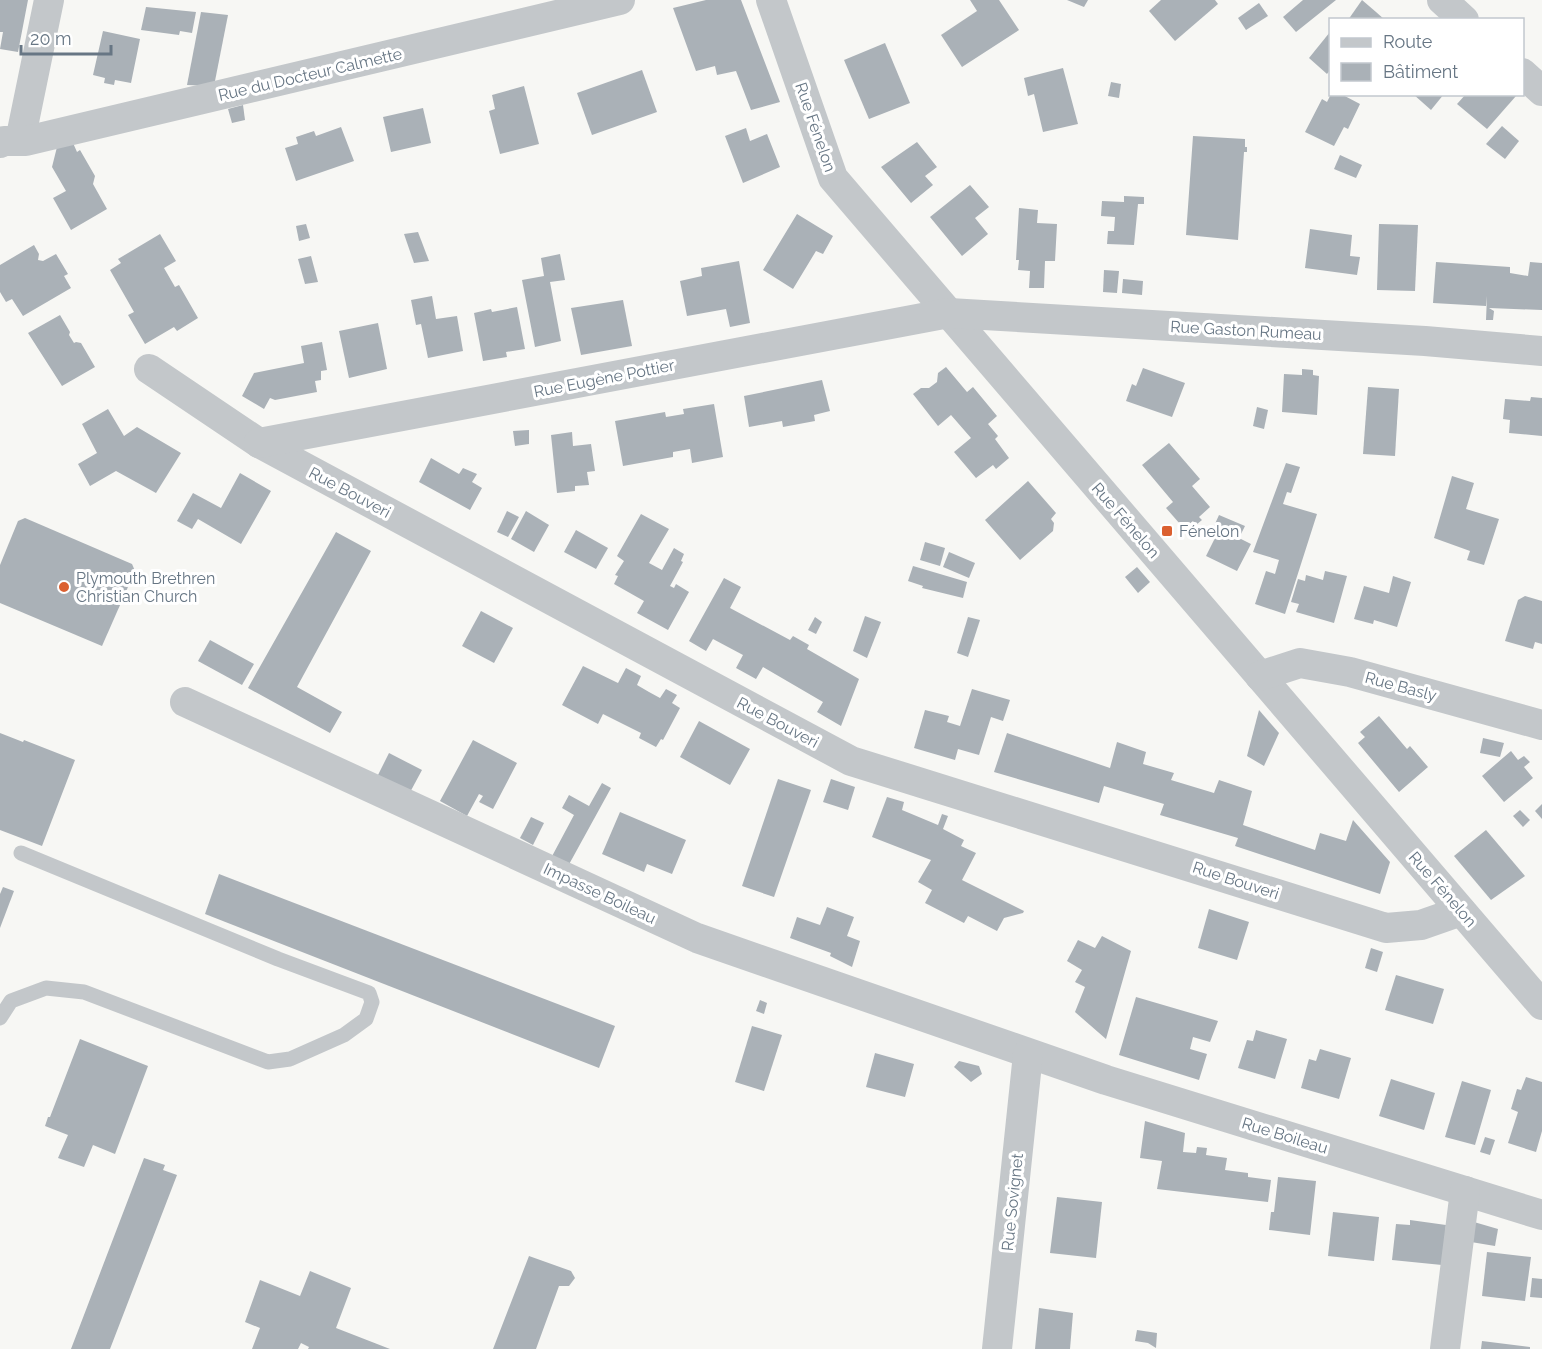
<svg xmlns="http://www.w3.org/2000/svg" width="1542" height="1349" viewBox="0 0 1542 1349" font-family="Raleway,sans-serif">
<style>
.building{fill:#aab1b7}
.lines{fill:none;stroke-linecap:round;stroke-linejoin:round}
.lane{stroke:#c3c7ca;stroke-width:15}
.street{stroke:#c3c7ca;stroke-width:30}
.poi-dot{fill:#db6030;stroke:#fff;stroke-width:2}
.labels{text-anchor:middle;stroke-width:6;stroke-linejoin:round;paint-order:stroke}
.street-label{font-size:16px;fill:#677684;stroke:#fff}
.poi-label{font-size:16px;fill:#677684;stroke:#fff;text-anchor:start}
</style>
<rect width="100%" height="100%" fill="#f7f7f4"/>
<g class="building">
<polygon points="0,0 28,0 18,52 0,49 3,32 0,32"/>
<polygon points="706,0 741,0 780,102 751,110 736,71 717,75 715,66 696,71 673,8"/>
<polygon points="970,0 999,0 1019,30 962,67 941,35 977,11"/>
<polygon points="1067,0 1088,0 1084,7"/>
<polygon points="1161,0 1215,0 1218,4 1175,41 1149,11"/>
<polygon points="1303,0 1336,0 1296,32 1283,17"/>
<polygon points="1362,0 1376,12 1385,20 1348,20"/>
<polygon points="1259,3 1268,16 1246,30 1238,18"/>
<polygon points="146,7 196,12 192,33 180,31 179,35 141,30"/>
<polygon points="201,12 228,15 214,86 187,85"/>
<polygon points="103,31 140,39 131,83 115,80 114,85 104,83 105,78 93,75"/>
<polygon points="1330,32 1330,70 1327,74 1309,58"/>
<polygon points="885,43 910,103 869,119 844,60"/>
<polygon points="1063,68 1078,124 1043,132 1034,94 1028,96 1024,78"/>
<polygon points="642,70 657,112 592,135 577,93"/>
<polygon points="1111,82 1121,84 1119,98 1108,96"/>
<polygon points="524,86 539,144 500,154 489,111 495,109 492,95"/>
<polygon points="1331,94 1341,94 1360,104 1348,129 1344,127 1334,146 1305,132 1322,99 1327,102"/>
<polygon points="1413,94 1444,94 1431,110"/>
<polygon points="1466,94 1515,94 1516,96 1487,129 1457,104"/>
<polygon points="243,105 245,120 232,123 228,109"/>
<polygon points="423,108 431,143 391,152 383,117"/>
<polygon points="1502,126 1519,141 1505,159 1486,144"/>
<polygon points="341,127 354,161 296,181 285,148 298,144 296,137 314,131 316,136"/>
<polygon points="746,128 750,141 767,134 780,167 743,183 725,136"/>
<polygon points="1193,136 1245,139 1245,147 1247,147 1247,152 1244,152 1238,240 1186,235"/>
<polygon points="917,142 937,167 925,176 933,185 911,203 881,167"/>
<polygon points="73,143 77,152 80,150 95,176 93,184 107,209 71,230 53,198 66,191 52,167 57,147"/>
<polygon points="1340,155 1362,165 1356,178 1334,169"/>
<polygon points="970,185 989,207 975,218 988,234 962,256 930,217"/>
<polygon points="1124,196 1144,197 1144,204 1138,204 1134,245 1107,244 1108,231 1114,231 1115,217 1101,216 1102,201 1124,202"/>
<polygon points="1019,208 1038,210 1037,223 1057,224 1055,261 1045,261 1044,288 1029,288 1030,271 1018,270 1019,260 1016,260"/>
<polygon points="797,214 833,236 823,254 816,251 793,289 763,270"/>
<polygon points="306,224 310,238 299,241 296,226"/>
<polygon points="1379,224 1418,225 1415,291 1377,290"/>
<polygon points="1310,229 1352,235 1350,256 1360,257 1357,275 1305,268"/>
<polygon points="418,232 429,261 414,263 404,234"/>
<polygon points="160,234 176,261 164,268 175,287 179,285 198,318 177,331 174,327 145,344 128,315 134,312 110,270 121,263 118,259"/>
<polygon points="34,245 39,254 38,260 43,261 56,254 68,274 64,276 71,288 23,316 12,299 6,302 0,292 0,265"/>
<polygon points="560,254 565,280 550,282 561,341 535,347 522,280 544,276 541,258"/>
<polygon points="311,256 318,282 305,284 298,259"/>
<polygon points="739,261 750,323 730,327 726,309 687,316 680,281 702,276 701,268"/>
<polygon points="1436,262 1510,267 1510,273 1528,276 1530,262 1542,263 1542,310 1489,308 1494,311 1493,320 1486,320 1487,296 1486,306 1433,303"/>
<polygon points="1104,270 1119,271 1117,293 1103,292"/>
<polygon points="1123,279 1143,281 1142,295 1122,293"/>
<polygon points="432,296 436,319 457,316 463,351 428,358 421,324 416,325 411,300"/>
<polygon points="623,300 632,346 581,355 571,308"/>
<polygon points="517,307 525,349 506,352 507,357 483,361 474,313 491,309 492,312"/>
<polygon points="60,315 70,332 69,335 74,343 76,342 81,343 95,367 62,386 28,333"/>
<polygon points="378,323 387,369 349,378 339,331"/>
<polygon points="322,342 327,370 321,371 321,380 315,381 317,392 275,400 270,398 264,409 242,396 254,373 304,363 301,346"/>
<polygon points="946,367 967,392 973,387 997,416 988,424 998,436 995,439 1009,458 996,469 993,465 976,478 954,452 971,438 951,415 938,426 913,394 921,388 929,388 937,382 938,373"/>
<polygon points="1143,368 1185,383 1172,417 1126,401 1132,384 1136,386"/>
<polygon points="1302,369 1313,370 1313,375 1319,376 1317,415 1282,412 1284,374 1302,375"/>
<polygon points="822,380 830,411 814,415 815,421 783,427 782,421 749,427 744,396"/>
<polygon points="1368,387 1399,389 1395,456 1363,454"/>
<polygon points="1531,397 1542,398 1542,436 1509,433 1510,420 1503,419 1505,399 1530,401"/>
<polygon points="714,404 723,457 692,463 690,449 673,452 673,457 623,466 615,421 665,412 666,417 684,414 683,409"/>
<polygon points="1257,407 1268,410 1264,429 1253,426"/>
<polygon points="108,409 124,436 137,427 181,453 156,493 116,471 90,486 78,464 97,453 82,424"/>
<polygon points="529,430 529,444 515,446 513,431"/>
<polygon points="572,432 573,446 591,444 595,471 587,472 589,485 575,486 575,491 557,493 551,435"/>
<polygon points="1169,443 1200,479 1192,486 1210,507 1199,517 1202,520 1196,525 1193,521 1187,526 1182,522 1180,524 1166,508 1173,502 1142,465"/>
<polygon points="431,458 459,474 463,468 477,474 472,482 482,488 470,510 419,482"/>
<polygon points="1286,463 1300,467 1291,493 1287,492 1283,504 1317,514 1285,614 1255,604 1266,571 1275,574 1279,560 1253,552"/>
<polygon points="240,473 271,491 241,544 198,519 192,529 177,521 193,493 221,508"/>
<polygon points="1452,476 1474,483 1466,509 1499,519 1484,565 1467,560 1470,551 1434,538"/>
<polygon points="1028,481 1056,513 1051,519 1054,523 1053,531 1020,560 985,520"/>
<polygon points="507,511 519,517 508,537 497,532"/>
<polygon points="526,511 549,525 534,552 511,539"/>
<polygon points="641,514 669,529 649,563 662,570 674,548 684,554 681,561 683,562 670,586 674,588 676,584 689,592 668,630 637,613 644,601 614,584 618,576 615,575 624,561 617,556"/>
<polygon points="1219,515 1245,526 1239,538 1251,544 1237,571 1206,556 1220,528 1214,526"/>
<polygon points="25,518 132,564 135,571 102,646 0,603 0,565 18,521"/>
<polygon points="576,530 608,548 596,569 564,552"/>
<polygon points="336,532 371,551 297,687 342,712 330,733 248,688"/>
<polygon points="925,542 945,548 940,566 920,560"/>
<polygon points="949,552 975,563 969,578 943,567"/>
<polygon points="913,566 967,582 963,598 922,588 923,586 908,581"/>
<polygon points="1137,567 1150,582 1138,593 1125,577"/>
<polygon points="1325,571 1347,576 1334,623 1296,612 1299,604 1291,602 1298,579 1305,581 1306,575 1323,580"/>
<polygon points="1393,576 1411,582 1397,627 1374,620 1373,624 1354,619 1364,586 1389,593"/>
<polygon points="724,578 741,587 730,608 790,640 793,636 809,645 807,649 859,679 841,726 817,712 823,702 763,667 756,679 736,668 743,655 713,639 706,651 689,641"/>
<polygon points="1525,596 1542,601 1542,644 1535,642 1533,649 1505,641 1518,600"/>
<polygon points="481,611 513,628 494,663 462,646"/>
<polygon points="865,616 881,622 867,658 853,651"/>
<polygon points="815,617 822,622 816,634 808,630"/>
<polygon points="968,617 980,620 968,657 957,653"/>
<polygon points="210,640 254,664 242,685 198,661"/>
<polygon points="583,666 618,683 626,668 641,676 637,685 649,692 660,698 666,689 677,695 672,703 680,708 663,740 661,739 656,747 639,738 641,733 603,714 598,724 562,705"/>
<polygon points="972,689 1010,700 1003,721 991,717 979,755 958,749 955,760 914,748 925,710 949,716 947,722 960,726"/>
<polygon points="1259,710 1279,733 1264,766 1247,756"/>
<polygon points="1379,716 1407,749 1410,746 1428,767 1399,792 1358,743 1365,737 1360,732"/>
<polygon points="699,721 750,749 730,785 680,757"/>
<polygon points="0,733 23,742 24,740 75,760 42,846 0,830"/>
<polygon points="1007,733 1110,768 1117,742 1146,752 1143,764 1174,773 1171,780 1214,793 1219,780 1252,791 1243,825 1315,850 1320,833 1346,841 1353,820 1390,862 1380,894 1235,846 1238,838 1160,815 1164,804 1104,786 1099,803 994,772"/>
<polygon points="1483,738 1504,743 1500,757 1480,753"/>
<polygon points="473,740 517,763 493,809 479,802 483,796 479,794 467,816 440,801"/>
<polygon points="1511,751 1518,760 1524,756 1530,762 1524,767 1533,778 1504,802 1482,776"/>
<polygon points="389,753 422,770 408,796 376,779"/>
<polygon points="778,779 811,790 774,897 742,886"/>
<polygon points="831,779 855,787 848,810 823,802"/>
<polygon points="602,783 611,788 567,868 550,860 574,815 562,808 569,795 589,806"/>
<polygon points="887,797 904,802 902,810 938,825 942,814 948,816 943,829 964,840 961,846 976,853 962,880 1024,911 1023,913 1004,918 997,931 968,916 964,923 925,903 932,890 918,882 931,860 872,837"/>
<polygon points="1542,804 1542,819 1535,811"/>
<polygon points="1520,810 1530,820 1523,827 1513,816"/>
<polygon points="620,812 686,840 672,874 647,864 644,872 602,854"/>
<polygon points="531,817 544,823 533,845 520,838"/>
<polygon points="1486,830 1525,876 1491,900 1454,856"/>
<polygon points="219,874 615,1026 599,1068 205,914"/>
<polygon points="3,887 14,891 0,928 0,894"/>
<polygon points="827,907 854,917 847,936 860,941 852,967 830,956 831,953 790,938 797,917 820,925"/>
<polygon points="1209,909 1249,922 1237,960 1198,948"/>
<polygon points="1102,936 1131,951 1106,1039 1075,1012 1085,987 1075,982 1082,970 1067,961 1078,940 1095,948"/>
<polygon points="1371,948 1383,952 1377,972 1365,968"/>
<polygon points="1396,975 1444,989 1433,1024 1385,1010"/>
<polygon points="1136,997 1218,1021 1210,1042 1193,1037 1190,1049 1207,1054 1199,1080 1119,1055"/>
<polygon points="760,1000 767,1003 764,1014 756,1011"/>
<polygon points="752,1026 782,1035 764,1091 735,1082"/>
<polygon points="1256,1030 1287,1039 1275,1079 1238,1068 1247,1040 1253,1041"/>
<polygon points="80,1039 148,1066 115,1154 93,1145 84,1167 58,1158 68,1135 45,1126 48,1117 50,1117"/>
<polygon points="1320,1049 1351,1058 1339,1099 1301,1088 1309,1059 1316,1061"/>
<polygon points="875,1053 914,1064 905,1097 866,1087"/>
<polygon points="959,1061 979,1066 982,1074 971,1082 954,1067"/>
<polygon points="1526,1077 1542,1082 1542,1131 1536,1152 1508,1143 1518,1112 1511,1109 1517,1089 1521,1090"/>
<polygon points="1391,1079 1435,1093 1424,1130 1379,1116"/>
<polygon points="1462,1081 1491,1090 1475,1145 1445,1137"/>
<polygon points="1145,1121 1185,1133 1183,1152 1196,1153 1197,1147 1207,1148 1206,1155 1227,1158 1225,1170 1248,1173 1248,1177 1271,1180 1268,1202 1157,1189 1162,1161 1140,1158"/>
<polygon points="1485,1137 1495,1140 1490,1155 1480,1152"/>
<polygon points="144,1158 165,1165 163,1170 177,1175 110,1349 71,1349"/>
<polygon points="1278,1177 1316,1181 1310,1235 1269,1230 1271,1212 1274,1212"/>
<polygon points="1057,1197 1102,1202 1096,1258 1050,1253"/>
<polygon points="1333,1212 1379,1217 1374,1261 1328,1256"/>
<polygon points="1410,1220 1446,1225 1442,1265 1392,1260 1396,1224 1410,1225"/>
<polygon points="1474,1222 1498,1229 1495,1246 1471,1242"/>
<polygon points="1487,1252 1531,1257 1525,1301 1482,1296"/>
<polygon points="529,1256 571,1271 575,1278 569,1286 559,1286 536,1349 493,1349"/>
<polygon points="310,1271 351,1288 336,1328 390,1349 308,1349 309,1347 301,1343 298,1349 252,1349 260,1328 245,1322 260,1280 300,1296"/>
<polygon points="1532,1278 1542,1279 1542,1298 1530,1297"/>
<polygon points="1039,1308 1073,1313 1070,1349 1035,1349"/>
<polygon points="1137,1330 1157,1333 1156,1348 1148,1343 1135,1341"/>
<polygon points="1482,1341 1530,1347 1530,1349 1481,1349"/>
</g>
<g class="lines">
<polyline class="lane" points="0,1018 11,1001 46,988 84,992 268,1062 290,1059 344,1035 366,1019 372,1002 369,993 278,959 21,853"/>
<g class="street">
<polyline points="771,0 833,178 1542,1005"/>
<polyline points="1442,0 1464,20"/>
<polyline points="1522,73 1542,91"/>
<polyline points="20,141 49,0"/>
<polyline points="0,143 4,141 26,141 620,0"/>
<polyline points="149,369 259,443 851,761 1386,928 1421,925 1461,911"/>
<polyline points="259,443 949,313 1425,341 1542,351"/>
<polyline points="1260,676 1300,663 1350,672 1542,725"/>
<polyline points="185,702 697,938 1106,1080 1542,1215"/>
<polyline points="997,1349 1028,1054"/>
<polyline points="1445,1349 1465,1191"/>
</g>
</g>
<g class="poi-dot">
<rect x="1161" y="525" width="12" height="12" rx="3"/>
<circle cx="64" cy="587" r="6"/>
</g>
<g class="labels">
<g class="street-label">
<text transform="translate(310 74) rotate(-13)" y="6">Rue du Docteur Calmette</text>
<text transform="translate(816 127) rotate(71)" y="6">Rue Fénelon</text>
<text transform="translate(1246 330) rotate(3)" y="6">Rue Gaston Rumeau</text>
<text transform="translate(604 378) rotate(-11)" y="6">Rue Eugène Pottier</text>
<text transform="translate(350 492) rotate(28)" y="6">Rue Bouveri</text>
<text transform="translate(1126 520) rotate(49)" y="6">Rue Fénelon</text>
<text transform="translate(1401 686) rotate(15)" y="6">Rue Basly</text>
<text transform="translate(778 722) rotate(28)" y="6">Rue Bouveri</text>
<text transform="translate(1236 880) rotate(18)" y="6">Rue Bouveri</text>
<text transform="translate(1443 889) rotate(49)" y="6">Rue Fénelon</text>
<text transform="translate(600 893) rotate(25)" y="6">Impasse Boileau</text>
<text transform="translate(1285 1135) rotate(17)" y="6">Rue Boileau</text>
<text transform="translate(1012 1202) rotate(-84)" y="6">Rue Sovignet</text>
</g>
<g class="poi-label">
<text x="1179" y="537">Fénelon</text>
<text x="76" y="584">Plymouth Brethren<tspan x="76" dy="18">Christian Church</tspan></text>
</g>
</g>
<rect x="1329" y="18" width="195" height="78" fill="#ffffff" stroke="#c2c8ce" stroke-width="1.5"/>
<rect x="1341" y="38" width="30" height="9" fill="#c3c7ca" stroke="#c2c8ce" stroke-width="1.5"/>
<text x="1383" y="48" font-size="18" fill="#677684">Route</text>
<rect x="1341" y="63" width="30" height="18" fill="#aab1b7" stroke="#c2c8ce" stroke-width="1.5"/>
<text x="1383" y="78" font-size="18" fill="#677684">Bâtiment</text>
<path d="M21 45v9h90v-9" fill="none" stroke="#677684" stroke-width="3"/>
<text x="30" y="45" font-size="18" fill="#677684" stroke="#ffffff" stroke-width="4.5" paint-order="stroke">20 m</text>
</svg>
